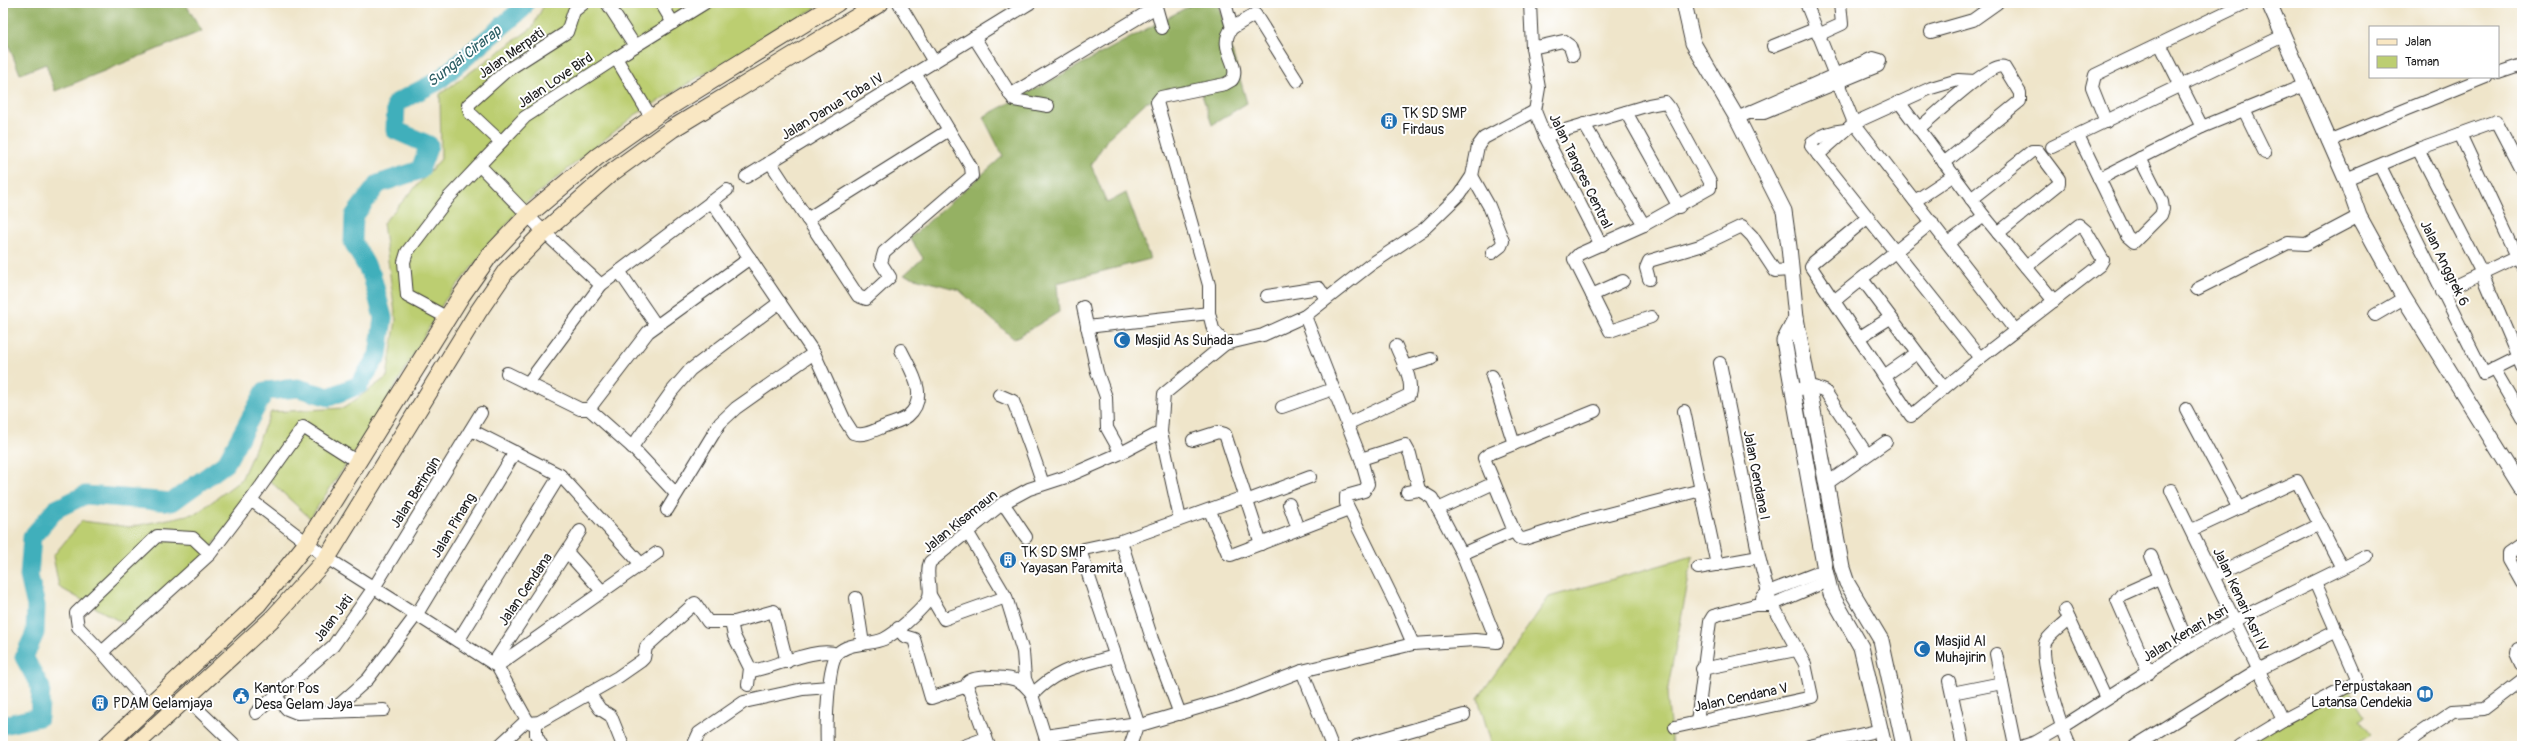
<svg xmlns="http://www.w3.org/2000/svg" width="2525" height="749" viewBox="0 0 2525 749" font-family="Pangolin,sans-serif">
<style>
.green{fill:#bcce71;stroke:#6c7546}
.forest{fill:#95b163;stroke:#586640}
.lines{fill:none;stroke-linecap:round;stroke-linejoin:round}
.river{stroke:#40afbb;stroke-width:19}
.minor-casing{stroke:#3c3a36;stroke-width:14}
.tertiary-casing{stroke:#3c3a36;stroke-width:17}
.secondary-casing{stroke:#3c3a36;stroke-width:19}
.minor{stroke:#fff;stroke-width:12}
.tertiary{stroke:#fff;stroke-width:15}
.secondary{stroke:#f9e7c3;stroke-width:17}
.labels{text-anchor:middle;stroke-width:4;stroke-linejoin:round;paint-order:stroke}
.street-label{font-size:14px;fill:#1c1c1c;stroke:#fff}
.poi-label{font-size:14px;fill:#1c1c1c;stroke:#fff;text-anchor:start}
.water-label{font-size:15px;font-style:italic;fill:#2c5e64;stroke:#fff}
</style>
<rect width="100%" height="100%" fill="#fff"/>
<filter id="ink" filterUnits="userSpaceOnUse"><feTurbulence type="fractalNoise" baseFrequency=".025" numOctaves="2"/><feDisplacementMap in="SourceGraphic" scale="8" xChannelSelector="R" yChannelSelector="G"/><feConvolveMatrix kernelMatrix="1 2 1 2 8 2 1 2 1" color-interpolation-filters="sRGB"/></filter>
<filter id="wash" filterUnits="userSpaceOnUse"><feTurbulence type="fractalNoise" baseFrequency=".012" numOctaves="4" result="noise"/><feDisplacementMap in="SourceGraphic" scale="16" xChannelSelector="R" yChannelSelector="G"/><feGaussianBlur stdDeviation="0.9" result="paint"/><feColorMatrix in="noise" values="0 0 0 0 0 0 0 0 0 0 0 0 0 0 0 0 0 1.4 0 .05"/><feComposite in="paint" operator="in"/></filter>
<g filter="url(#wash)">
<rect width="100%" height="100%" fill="#efe5ca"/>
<g class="green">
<polygon points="545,3 824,3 635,115 523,205 445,300 374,423 310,518 269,480 193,568 128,626 59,587 53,556 82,521 130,527 197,513 241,480 271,412 344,408 387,377 396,320 383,223 441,159 440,94 532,28"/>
<polygon points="1693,556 1667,693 1672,746 1492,746 1478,698 1549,597"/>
<polygon points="2347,686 2366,716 2361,720 2371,735 2352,746 2245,746"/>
</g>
<g class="forest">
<polygon points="3,3 185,3 202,31 55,91 46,64 20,74 3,31"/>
<polygon points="1195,3 1218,3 1247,103 1212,125 1199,86 1145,103 1108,138 1091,165 1107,203 1126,193 1150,259 1057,283 1059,312 1014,339 959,290 904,275 923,258 910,238 1003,156 983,117"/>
</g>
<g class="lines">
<polyline class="river" points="3,725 39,717 41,688 24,657 35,633 36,606 29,576 32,537 56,509 85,495 172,502 226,463 265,391 298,388 329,397 359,385 378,355 383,318 372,276 353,242 354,216 378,184 420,170 429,145 395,130 396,103 438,81 522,9 525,3"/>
</g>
</g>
<g filter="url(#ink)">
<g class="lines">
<g class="minor-casing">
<g id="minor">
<polyline points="607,3 635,46"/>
<polyline points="661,3 673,23"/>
<polyline points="899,3 934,62"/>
<polyline points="1155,3 1162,28"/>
<polyline points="1225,3 1232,28 1255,14 1297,81"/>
<polyline points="1530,3 1532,48 1539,88 1535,111"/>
<polyline points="1806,3 1854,123 2015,330"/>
<polyline points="1931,32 1973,20 1997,3"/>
<polyline points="1818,35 1842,24 1840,3"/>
<polyline points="974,37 1014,100 1048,106"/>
<polyline points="2160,44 2202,127"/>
<polyline points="1773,46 1815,29"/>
<polyline points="1532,48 1563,41 1570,46 1573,55"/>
<polyline points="2498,73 2522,65"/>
<polyline points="1010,95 1156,7"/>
<polyline points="1899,102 1984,216 2054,301"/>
<polyline points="2244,110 2265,153"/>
<polyline points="1535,111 1545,136 1601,245"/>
<polyline points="1626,112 1679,207"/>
<polyline points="1737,118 1873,58 1880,60 1878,66 1868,70 1764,113 1750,113"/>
<polyline points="652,119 616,58 705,3"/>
<polyline points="2106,122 2092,87 2095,75 2245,3"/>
<polyline points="1584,124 1644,225"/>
<path d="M 1918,129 C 1931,119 1991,61 2004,67 L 2020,93 L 2020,101 L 1944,163"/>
<path d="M 1845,130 C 1833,131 1821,135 1812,142 L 1811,146 L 1980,358"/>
<polyline points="2460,134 2522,267"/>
<polyline points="2078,135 2127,236 2134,242 2161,215 2163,209 2162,202 2140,158"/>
<polyline points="1545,136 1649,105 1665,102 1669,107 1710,182 1710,188 1644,225 1579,254 1574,259 1610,331 1651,317"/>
<polyline points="2328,141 2486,77"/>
<polyline points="501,142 470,113 468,105 506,71 567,32 574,11 584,3"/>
<polyline points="2052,147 2283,36"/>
<polyline points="2418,149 2482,273 2522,367"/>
<polyline points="1818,155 1854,123 1931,88 1958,80 1975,81"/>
<polyline points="770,162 858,296 866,299 890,277 881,263 884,252 972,176 971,167 915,73"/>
<polyline points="480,166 544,232 601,285"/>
<polyline points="2380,166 2484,374 2522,355"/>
<polyline points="1472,176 1489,206 1503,241 1501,246 1492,253"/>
<polyline points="746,177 1030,3"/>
<polyline points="2099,179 2202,127 2305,85"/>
<polyline points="2346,179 2418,149 2496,121 2522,171"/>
<polyline points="1971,199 2032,151 2038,151 2059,179 2059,184 1998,233"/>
<path d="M 711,201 L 814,353 L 844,419 L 853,433 C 864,437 875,430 885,426 C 892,423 902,421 908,416 C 930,397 911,371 901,350"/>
<polyline points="1915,201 1954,175"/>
<polyline points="1867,218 1814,262 1811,267 1911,416 1980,358 2100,265 2103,260 2086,231 2079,225 2026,267"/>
<polyline points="807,219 949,130"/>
<polyline points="1948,243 1984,216"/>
<polyline points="619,271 656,325"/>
<polyline points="1649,279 1646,268 1649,261 1700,246 1742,226 1752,236 1775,271 1790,270"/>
<polyline points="1862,279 1944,388"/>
<polyline points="2197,289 2288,243 2306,244 2359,216"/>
<polyline points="2442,292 2522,254"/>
<polyline points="1592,295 1623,281"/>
<polyline points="1267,296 1319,288 1326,299"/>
<polyline points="1834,301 1932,222"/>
<polyline points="1083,307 1097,372 1106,397 1107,428 1121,453"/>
<path d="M 1209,313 L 1209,285 L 1157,102 L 1161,97 L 1225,84 L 1232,80 C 1242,65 1216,48 1232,28"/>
<polyline points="2375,315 2404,298"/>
<polyline points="1305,316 1361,459 1368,484 1364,491 1346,496 1346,503 1398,609 1413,644"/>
<polyline points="448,318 407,296 404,262 407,252 449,197 525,117 616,58"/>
<polyline points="1087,327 1209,313 1213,329 1225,344"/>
<polyline points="1860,337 1890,318"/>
<polyline points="1404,367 1431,359"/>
<polyline points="2494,369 2522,417"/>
<polyline points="507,373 580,409 589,409 648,332 750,258"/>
<polyline points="1492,376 1514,444"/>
<polyline points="1884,376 1917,353"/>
<polyline points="528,383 601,285 727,190"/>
<polyline points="1792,390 1815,387 1825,391 1866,453"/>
<path d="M 999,395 L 1013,401 C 1024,429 1034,456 1043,484"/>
<polyline points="1282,407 1333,389"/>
<polyline points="589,409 632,447 676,494"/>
<polyline points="2186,409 2238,507"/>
<polyline points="1595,411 1489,454 1484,458 1514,531 1519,538 1524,539 1581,521 1701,490"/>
<polyline points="1684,411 1717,565"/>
<path d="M 1347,424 L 1409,395 C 1414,381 1401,359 1396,346"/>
<polyline points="471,430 560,475 641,564"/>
<polyline points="1193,440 1218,432 1225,434 1261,544"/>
<polyline points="632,447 672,391 690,370 780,302"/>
<polyline points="1361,459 1405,445 1410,454 1419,490"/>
<polyline points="1826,484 1886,442"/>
<polyline points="2171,490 2283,720"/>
<polyline points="251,500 303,427 350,457"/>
<polyline points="1246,501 1310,477"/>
<polyline points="1003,503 1026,537"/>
<polyline points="1289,504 1298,529"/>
<polyline points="1438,509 1494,483"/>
<polyline points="667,510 720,423 736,408 814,353"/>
<polyline points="1210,511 1228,554 1231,555 1349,510"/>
<polyline points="1180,519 1161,432 1164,394 1225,344 1263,335 1305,316 1370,265 1424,229 1460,194 1472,176 1478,146 1484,138 1535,111"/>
<polyline points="2192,530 2297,481 2342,568"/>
<polyline points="968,533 1006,597 1023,652 1025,679 1032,695 1048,746"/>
<polyline points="1121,541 1152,639 1180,714"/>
<polyline points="2522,544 2509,553 2509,560 2522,583"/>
<polyline points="567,552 602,591"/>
<polyline points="210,554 193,538 157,536 76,613 78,627 102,652 210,554 251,500 327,558 497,666 527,720 531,723 539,722 618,677 641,661 644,658 646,647 695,603 708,622 731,622 734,636 750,668 748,685"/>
<polyline points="1462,554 1514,531"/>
<polyline points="2151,556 2189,646"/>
<polyline points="1698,568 1759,557"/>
<polyline points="2214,576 2320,524"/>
<polyline points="930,595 944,619 1006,597"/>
<polyline points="856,598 863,644"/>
<polyline points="1762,598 1768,592 1825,570"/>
<polyline points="2065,610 2106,698"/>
<path d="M 2069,619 C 2062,626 2051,633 2046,641 C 2037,655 2062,729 2070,746"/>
<polyline points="731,623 774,611 787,662"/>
<polyline points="898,628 904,636 914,639 931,698 967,686"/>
<polyline points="458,641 560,475"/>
<polyline points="2522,648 2518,649 2517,653 2522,664"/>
<polyline points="102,652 149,706"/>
<polyline points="1996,654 2015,746"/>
<polyline points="493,664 580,531"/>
<polyline points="497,666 657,553"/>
<polyline points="1702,669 1796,650"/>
<path d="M 751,671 C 773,668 816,646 837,654"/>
<polyline points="1302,671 1332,746"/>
<polyline points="2149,673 2117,600 2121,595 2159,578"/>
<polyline points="1949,681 1963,746"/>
<polyline points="589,693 600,709 611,716 623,746"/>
<polyline points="1952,693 2002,683"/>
<path d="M 1032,695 C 1057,668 1081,666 1115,656"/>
<polyline points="275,696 287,709 297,713 384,710"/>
<polyline points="186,698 236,746"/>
<polyline points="331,712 368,679 417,614 515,452"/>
<polyline points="256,713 333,646 375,586 481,413"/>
<polyline points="1697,722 1710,621 1713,616 1755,605 1771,605 1827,581"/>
<polyline points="536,723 536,735 542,746"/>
<polyline points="1137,726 1232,698 1302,671 1413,644 1475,640 1497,642 1462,554 1432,498 1419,490 1407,492"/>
<polyline points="1675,727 1812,697 1805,664 1770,600 1759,557 1720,363"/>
<polyline points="1045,736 1138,723"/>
<polyline points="2403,745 2453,711 2484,709 2522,680"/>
<polyline points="499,746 527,720"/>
<polyline points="693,746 699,733 744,702 803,689 829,687"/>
<path d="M 827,746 C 826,729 827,664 838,653 C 849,642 871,645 884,639 C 895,634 918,613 926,603 C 935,591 924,575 930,562 L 1003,503 L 1029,489 L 1066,477 L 1121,453 L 1161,432"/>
<polyline points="964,746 986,738"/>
<path d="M 989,746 L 967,685 L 968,682 C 976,675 1011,676 1020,682 C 1024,684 1026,687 1029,690"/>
<polyline points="1130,746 1138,723 1081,553 1084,549 1121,541 1244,497"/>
<polyline points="1357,746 1464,715"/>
<polyline points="1809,746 1881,730"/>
<polyline points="2024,746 2036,742 2062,727 2189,646 2234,621 2367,556"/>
<polyline points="2135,746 2258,670 2337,631"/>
<polyline points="2240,746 2283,720 2353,683 2357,678 2315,582"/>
</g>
</g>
<g class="tertiary-casing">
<g id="tertiary">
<polyline points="1684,3 1693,43 1737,118 1784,211 1789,247 1796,318 1842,568 1847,583 1881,640 1904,746"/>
<polyline points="2269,3 2346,179 2359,216 2404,298 2522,488"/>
<polyline points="1796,318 1784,341 1825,570 1831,594 1861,647 1884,746"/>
</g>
</g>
<g class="secondary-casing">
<g id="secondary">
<polyline points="106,746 258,604 307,543 461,296 489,256 528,215 597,157 661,112 837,3"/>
<polyline points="134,746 273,618 327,558 478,312 506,271 544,232 610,174 672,129 880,3"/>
</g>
</g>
<use href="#minor" class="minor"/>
<use href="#tertiary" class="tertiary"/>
<use href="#secondary" class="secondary"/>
</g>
</g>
<defs>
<g id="building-disc" transform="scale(0.9)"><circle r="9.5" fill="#1f6fb2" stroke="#fff"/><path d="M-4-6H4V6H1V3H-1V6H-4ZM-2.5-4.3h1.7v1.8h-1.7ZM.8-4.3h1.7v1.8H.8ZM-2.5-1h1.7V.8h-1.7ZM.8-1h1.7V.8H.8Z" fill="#fff"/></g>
<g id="mosque-disc" transform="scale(0.9)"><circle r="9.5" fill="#1f6fb2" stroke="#fff"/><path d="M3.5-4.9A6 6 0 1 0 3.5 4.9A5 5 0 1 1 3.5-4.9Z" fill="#fff"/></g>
<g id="library-disc" transform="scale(0.9)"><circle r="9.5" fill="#1f6fb2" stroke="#fff"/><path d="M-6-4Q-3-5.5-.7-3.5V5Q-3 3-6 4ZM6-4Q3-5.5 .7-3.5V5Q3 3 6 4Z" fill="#fff"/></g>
<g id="civic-disc" transform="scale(0.9)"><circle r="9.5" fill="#1f6fb2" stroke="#fff"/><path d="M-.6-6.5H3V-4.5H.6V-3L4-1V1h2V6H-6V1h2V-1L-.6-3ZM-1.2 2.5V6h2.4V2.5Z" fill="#fff"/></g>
</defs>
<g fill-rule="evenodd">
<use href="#building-disc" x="1389" y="121"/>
<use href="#mosque-disc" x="1122" y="340"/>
<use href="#building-disc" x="1008" y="560"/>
<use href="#mosque-disc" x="1922" y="649"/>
<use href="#library-disc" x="2425" y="694"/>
<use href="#civic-disc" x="241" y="696"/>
<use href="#building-disc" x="100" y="703"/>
</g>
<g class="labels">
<g class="street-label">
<text transform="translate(511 53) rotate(-35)" y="5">Jalan Merpati</text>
<text transform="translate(555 80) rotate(-34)" y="5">Jalan Love Bird</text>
<text transform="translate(832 106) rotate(-31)" y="5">Jalan Danua Toba IV</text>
<text transform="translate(1581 171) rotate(64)" y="5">Jalan Tangres Central</text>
<text transform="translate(2445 263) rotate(64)" y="5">Jalan Anggrek 6</text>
<text transform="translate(1757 475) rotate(79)" y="5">Jalan Cendana I</text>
<text transform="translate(415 492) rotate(-58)" y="5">Jalan Beringin</text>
<text transform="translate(960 521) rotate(-39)" y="5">Jalan Kisamaun</text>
<text transform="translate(453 525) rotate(-59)" y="5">Jalan Pinang</text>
<text transform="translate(525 589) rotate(-56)" y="5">Jalan Cendana</text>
<text transform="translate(2241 599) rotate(65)" y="5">Jalan Kenari Asri IV</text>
<text transform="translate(333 618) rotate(-53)" y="5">Jalan Jati</text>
<text transform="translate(2185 633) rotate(-31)" y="5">Jalan Kenari Asri</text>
<text transform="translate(1741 697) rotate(-12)" y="5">Jalan Cendana V</text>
</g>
<g class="poi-label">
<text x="1402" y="118">TK SD SMP<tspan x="1402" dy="16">Firdaus</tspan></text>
<text x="1135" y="345">Masjid As Suhada</text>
<text x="1021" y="557">TK SD SMP<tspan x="1021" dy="16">Yayasan Paramita</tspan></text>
<text x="1935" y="646">Masjid Al<tspan x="1935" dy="16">Muhajirin</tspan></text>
<text x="2412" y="691" text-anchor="end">Perpustakaan<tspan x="2412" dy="16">Latansa Cendekia</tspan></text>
<text x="254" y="693">Kantor Pos<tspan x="254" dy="16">Desa Gelam Jaya</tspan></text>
<text x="113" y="708">PDAM Gelamjaya</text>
</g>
<g class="water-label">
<text transform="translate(464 56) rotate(-38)" y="5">Sungai Cirarap</text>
</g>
</g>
<rect width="2525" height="749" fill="none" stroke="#fff" stroke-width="16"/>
<rect x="2369" y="26" width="130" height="52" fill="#ffffff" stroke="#a4a4a4"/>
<rect x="2377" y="39" width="20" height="6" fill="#f9e7c3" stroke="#a4a4a4"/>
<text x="2405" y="46" font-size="12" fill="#1c1c1c">Jalan</text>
<rect x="2377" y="56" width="20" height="12" fill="#bcce71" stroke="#a4a4a4"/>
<text x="2405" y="66" font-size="12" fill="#1c1c1c">Taman</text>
</svg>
